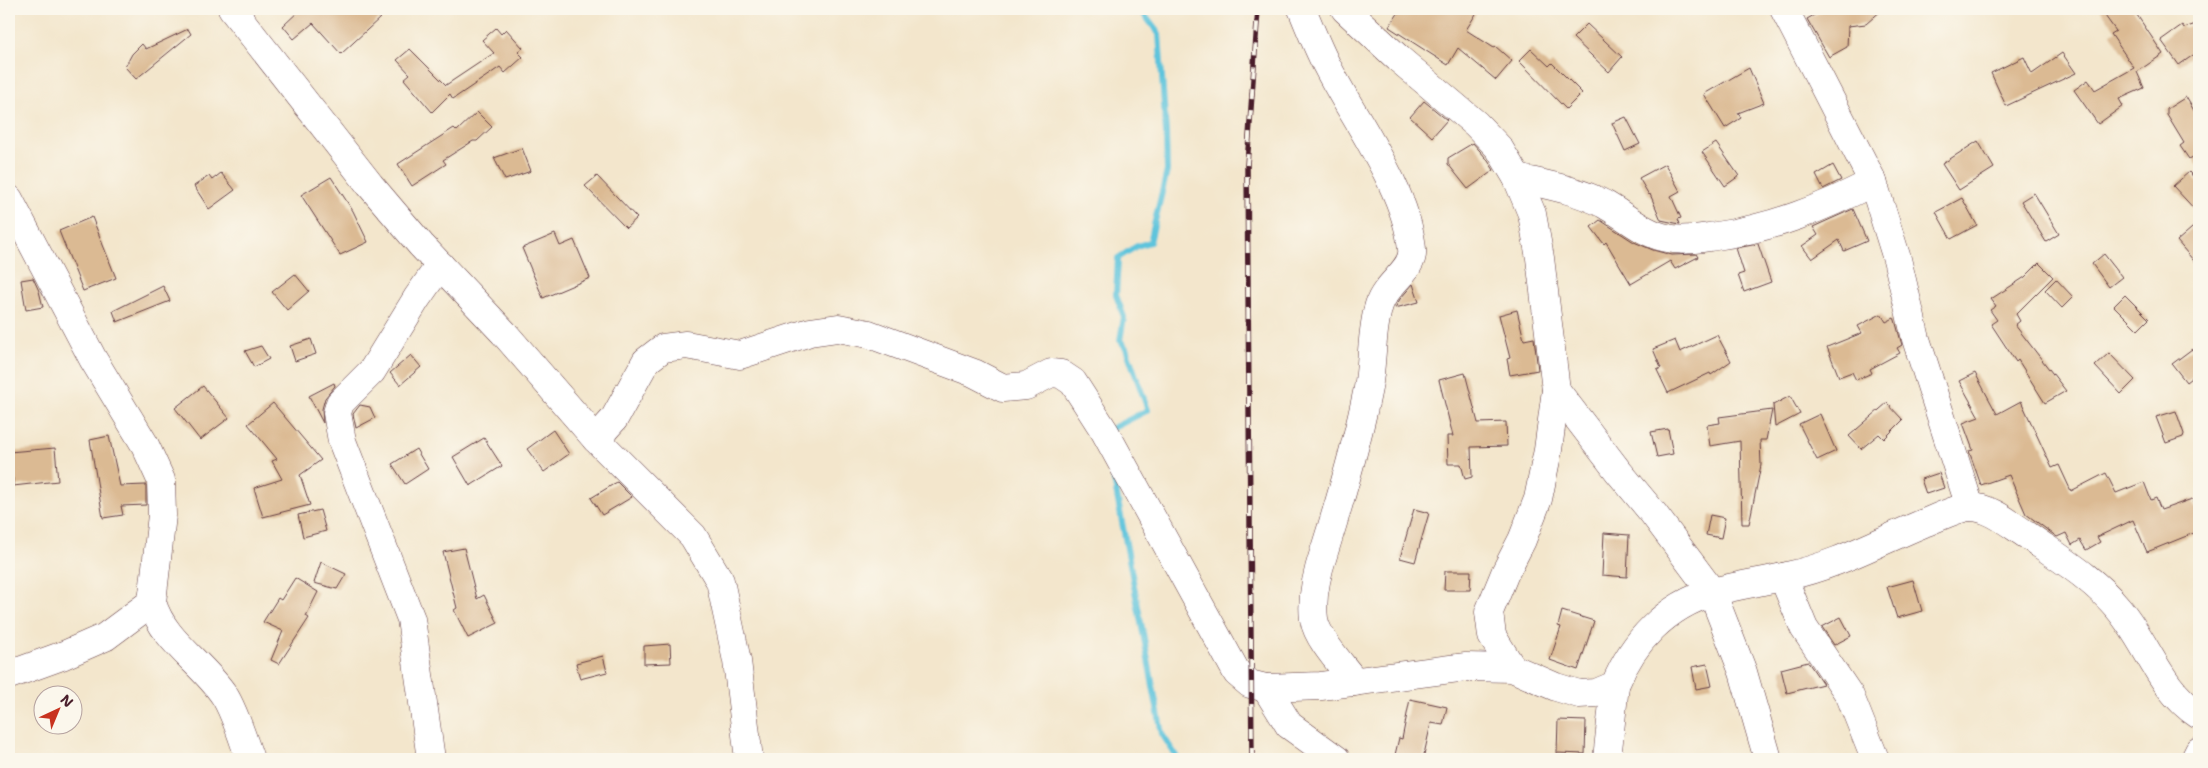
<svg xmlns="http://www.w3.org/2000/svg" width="2208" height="768" viewBox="0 0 2208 768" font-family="'Shantell Sans',sans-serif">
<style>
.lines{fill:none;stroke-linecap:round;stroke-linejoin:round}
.stream{stroke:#5ec4dc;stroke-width:6}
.building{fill:#dbba93}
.minor-casing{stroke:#633d43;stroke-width:29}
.minor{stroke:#fff;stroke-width:28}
.rail-casing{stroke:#4a1f2b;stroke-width:5.5}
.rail{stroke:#fbf7ec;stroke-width:4;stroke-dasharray:11;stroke-linecap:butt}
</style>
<rect width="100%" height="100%" fill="#fbf7ec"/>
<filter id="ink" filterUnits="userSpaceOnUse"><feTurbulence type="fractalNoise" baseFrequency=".02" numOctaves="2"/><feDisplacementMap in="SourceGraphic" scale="10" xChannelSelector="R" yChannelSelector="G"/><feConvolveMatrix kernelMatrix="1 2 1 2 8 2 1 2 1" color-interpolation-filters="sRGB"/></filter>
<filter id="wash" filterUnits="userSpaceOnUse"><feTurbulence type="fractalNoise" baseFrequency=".0096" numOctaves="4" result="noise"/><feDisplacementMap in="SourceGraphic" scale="20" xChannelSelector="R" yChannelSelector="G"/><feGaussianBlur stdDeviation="1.12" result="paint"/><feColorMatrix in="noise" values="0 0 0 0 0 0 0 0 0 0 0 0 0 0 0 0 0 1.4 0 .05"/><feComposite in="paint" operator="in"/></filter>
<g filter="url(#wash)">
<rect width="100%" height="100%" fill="#f3e6cc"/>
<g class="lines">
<g class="stream">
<polyline points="1111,429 1148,410 1126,348 1120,340 1124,317 1116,295 1118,258 1137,246 1150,242 1167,171 1166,133 1159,34 1140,9"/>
<polyline points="1112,469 1162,734 1178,759"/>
</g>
</g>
<g id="blocks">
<g class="building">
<polygon points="301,9 373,9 380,18 341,54 313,23 294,39 283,26"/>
<polygon points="1401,9 1479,9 1466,30 1494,48 1495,46 1512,61 1496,80 1458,48 1448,65 1389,27"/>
<polygon points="1825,9 1883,9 1866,24 1848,26 1847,47 1829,57 1807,19"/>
<polygon points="2100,9 2133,9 2163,54 2137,72 2144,88 2119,99 2123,106 2098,124 2074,90 2088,80 2095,90 2134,68 2111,34 2116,31"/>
<polygon points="2199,23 2199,51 2179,65 2161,40 2182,25 2184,28"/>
<polygon points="1587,24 1622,57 1609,72 1573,38"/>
<polygon points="496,28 501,34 506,29 523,48 518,52 523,57 505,73 500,67 453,99 450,94 432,112 404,79 410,74 397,60 410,49 446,85 494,53 482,40"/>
<polygon points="188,29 191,34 136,79 125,67 132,54 142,44 146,49"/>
<polygon points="1531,49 1549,66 1552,63 1582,93 1566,109 1519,61"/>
<polygon points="2062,53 2076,73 2006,106 1991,73 2024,57 2032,74"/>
<polygon points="1749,68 1764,103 1738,113 1741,118 1725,128 1704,94"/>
<polygon points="2186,97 2199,119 2199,167 2193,157 2189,159 2180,146 2184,143 2167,115 2167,109"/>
<polygon points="1424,101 1447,120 1432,137 1410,117"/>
<polygon points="477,112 492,127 477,141 473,141 443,160 446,164 412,186 398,164 454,128 457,131"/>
<polygon points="1626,117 1640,144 1625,151 1612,123"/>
<polygon points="1978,141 1994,168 1959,190 1942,164"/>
<polygon points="1473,143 1486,158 1494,170 1468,189 1448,164 1448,158"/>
<polygon points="1716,143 1739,176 1725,186 1702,152"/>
<polygon points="522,148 531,171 505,180 494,158"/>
<polygon points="1665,164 1680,191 1671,196 1681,218 1678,219 1680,224 1661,220 1650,194 1649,195 1639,178"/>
<polygon points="1833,165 1841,180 1823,189 1816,175"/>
<polygon points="2189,172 2199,183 2199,214 2173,186"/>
<polygon points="221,173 235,190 209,209 194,186 209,176 212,180"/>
<polygon points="597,176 637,218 626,228 585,186"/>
<polygon points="331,177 353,211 368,242 340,255 301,195"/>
<polygon points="2034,193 2059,234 2046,242 2021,201"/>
<polygon points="1962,198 1977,225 1951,239 1936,212"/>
<polygon points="1853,209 1867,241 1844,251 1839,240 1812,259 1802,246 1818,235 1813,227"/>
<polygon points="92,217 116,278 83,291 59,231"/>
<polygon points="1600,220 1634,242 1653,250 1672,255 1696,254 1698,257 1675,269 1670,261 1631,284 1606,242 1604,244 1591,227"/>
<polygon points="2199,222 2199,267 2177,241"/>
<polygon points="555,234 560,246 574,240 590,278 543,298 522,248"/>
<polygon points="1758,244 1771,282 1744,292 1738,275 1744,273 1736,248"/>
<polygon points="2104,254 2122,277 2109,287 2092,264"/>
<polygon points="2039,263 2053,277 2016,314 2020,321 2015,325 2066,391 2045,403 2018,360 2016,362 1991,324 1997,320 1990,310 1996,306 1991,299 2025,277"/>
<polygon points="295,274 309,291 287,310 272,292"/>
<polygon points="33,278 39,291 43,307 26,310 21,280"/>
<polygon points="2056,279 2073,297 2062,308 2045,290"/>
<polygon points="1413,284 1419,302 1395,308 1400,299"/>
<polygon points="163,286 170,301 117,322 113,311"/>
<polygon points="2125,295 2149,319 2138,330 2114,306"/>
<polygon points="1517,310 1524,340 1534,338 1538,370 1510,375 1507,359 1510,358 1499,315"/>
<polygon points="1881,314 1886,322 1894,318 1895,320 1902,345 1897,348 1900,353 1870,369 1872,373 1856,380 1852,372 1839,377 1827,347 1862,333 1858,326"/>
<polygon points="1717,335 1731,361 1711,375 1710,373 1668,393 1657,370 1661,368 1653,349 1675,340 1680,352"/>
<polygon points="311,339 316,354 295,361 290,346"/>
<polygon points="261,346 269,359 254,367 245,351"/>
<polygon points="2192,349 2199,359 2199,372 2186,382 2172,364"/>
<polygon points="2109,353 2135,380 2121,394 2095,366"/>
<polygon points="411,355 421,367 400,385 390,373"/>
<polygon points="1465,373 1478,423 1506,422 1507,446 1471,447 1472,477 1465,479 1461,464 1448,464 1447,436 1453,436 1439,380"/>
<polygon points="1975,373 1997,414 2021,401 2052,468 2059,465 2071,491 2106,473 2116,493 2144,482 2151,500 2156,498 2161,510 2192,499 2195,508 2199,507 2199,531 2147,552 2133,520 2097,537 2100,542 2086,550 2080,540 2072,545 2066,533 2057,537 2026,514 2009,475 1981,485 1969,451 1973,450 1963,423 1979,417 1959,381"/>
<polygon points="334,383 335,386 325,398 322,409 323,423 309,396"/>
<polygon points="203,386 229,418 200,440 175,408"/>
<polygon points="1790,396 1800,414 1775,427 1773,405"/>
<polygon points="273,403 321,460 300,475 310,505 263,517 254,488 282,479 272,461 277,459 248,424"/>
<polygon points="1887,403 1903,420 1884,439 1879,434 1861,449 1849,436"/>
<polygon points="360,405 370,407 375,418 356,428 353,414"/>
<polygon points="1772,410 1766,440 1760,440 1761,465 1749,524 1742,524 1740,441 1710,446 1707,425 1720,423 1719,417"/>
<polygon points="2176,411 2184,434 2183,437 2166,443 2156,417"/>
<polygon points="1820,414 1836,451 1817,460 1799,424"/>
<polygon points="1668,429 1673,454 1657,457 1651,432"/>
<polygon points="553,430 569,454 544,472 527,449"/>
<polygon points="109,436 120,486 146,485 146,505 121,506 123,515 103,518 90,440"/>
<polygon points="484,438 502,466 470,486 453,457"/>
<polygon points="55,448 58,481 13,486 13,478 9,479 9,452"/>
<polygon points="416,449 428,469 405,484 392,464"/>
<polygon points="1939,473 1944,488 1926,494 1921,479"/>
<polygon points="617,482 632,497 602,515 591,498"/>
<polygon points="1414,509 1429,513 1415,562 1400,558"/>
<polygon points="320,510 326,531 303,537 298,515"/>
<polygon points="1710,515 1725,518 1721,538 1706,535"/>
<polygon points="1604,533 1629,535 1627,577 1602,575"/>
<polygon points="464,548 477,599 484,595 498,623 468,638 454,610 457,608 443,552"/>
<polygon points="321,562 346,574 337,589 314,583"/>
<polygon points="1445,571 1471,571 1470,590 1444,590"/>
<polygon points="295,578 318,592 306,616 309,618 279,664 271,660 283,631 263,622 278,598 281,600"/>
<polygon points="1913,580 1922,611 1897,618 1887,587"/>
<polygon points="1562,611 1594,621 1578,670 1550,660 1561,627 1558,626"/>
<polygon points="1841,617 1851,636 1834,645 1822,627"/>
<polygon points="670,644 671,663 644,664 644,646"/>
<polygon points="603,656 607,672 580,679 576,663"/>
<polygon points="1808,662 1823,684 1787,693 1781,669"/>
<polygon points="1707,664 1712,686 1696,689 1692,667"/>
<polygon points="1410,699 1447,707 1443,725 1431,723 1423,759 1394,759 1399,738 1402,739"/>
<polygon points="1558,720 1586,721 1585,754 1557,753"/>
</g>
</g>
</g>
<g filter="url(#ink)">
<use href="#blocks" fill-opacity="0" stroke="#633d43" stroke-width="1"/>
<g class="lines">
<g class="minor-casing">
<g id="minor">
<polyline points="232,9 370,185 421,245 504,333 596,439 693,536 720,581 737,661 749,759"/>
<path d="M 1302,9 C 1310,29 1318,49 1328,68 C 1355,121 1406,188 1412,249 C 1415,269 1386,283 1379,305 C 1371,331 1373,361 1368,388 C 1357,444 1341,498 1324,552 C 1317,573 1311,597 1314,619 C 1317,639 1343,666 1355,682"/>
<polyline points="1345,9 1399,59 1476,124 1499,148 1517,178 1532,214 1540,258 1556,390 1548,450 1538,499 1522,540 1505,573 1489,612 1492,636 1512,668"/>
<polyline points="1784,9 1873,182 1897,259 1916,339 1970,507"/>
<path d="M 1517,178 C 1547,185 1577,190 1604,204 C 1624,215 1644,234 1667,238 C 1683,242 1701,238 1716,236 C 1773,228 1823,208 1873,182"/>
<path d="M 9,199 L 93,359 L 145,445 L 161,480 L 162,515 L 152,602 C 163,641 202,662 224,695 C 235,712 243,740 250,759"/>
<polyline points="1556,390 1618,471 1653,513 1712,592 1743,672 1768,759"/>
<path d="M 596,439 L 614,419 L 646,361 L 663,348 L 686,345 L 740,355 L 810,332 L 838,328 L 869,334 L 974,373 L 1003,388 L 1026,386 L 1051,373 L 1061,374 L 1073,382 L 1105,432 L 1237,673 L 1250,684 L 1266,688 L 1321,686 L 1466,667 L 1512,668 L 1556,687 L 1579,694 L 1596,693 L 1615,685 C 1633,641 1666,606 1713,592 C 1737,585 1762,582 1787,576 C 1835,566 1878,542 1924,523 C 1937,518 1956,508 1970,507 C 1991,507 2011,525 2027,535 C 2059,558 2093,578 2118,608 C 2148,643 2159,689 2199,715"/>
<polyline points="1783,577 1804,628 1850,696 1875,759"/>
<polyline points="9,675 64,655 105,637 152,602"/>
<polyline points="1266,688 1289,725 1336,759"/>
<polyline points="431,759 411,619 342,441 337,413 340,403 372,371 417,298 440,265"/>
<polyline points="1607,759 1615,685"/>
<polyline points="2195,759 2199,751"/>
</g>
</g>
<use href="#minor" class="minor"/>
<g class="rail-casing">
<polyline id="rail" points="1252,759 1247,165 1258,9"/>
</g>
<use href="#rail" class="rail"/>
</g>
</g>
<rect width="2208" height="768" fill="none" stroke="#fbf7ec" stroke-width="30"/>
<g transform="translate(58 710) rotate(44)"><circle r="24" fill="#fbf7ec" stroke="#b4a19f"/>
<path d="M0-4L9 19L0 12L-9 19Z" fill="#c8321e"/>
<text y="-8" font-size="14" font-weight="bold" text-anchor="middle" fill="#4a1f2b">N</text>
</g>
</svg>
